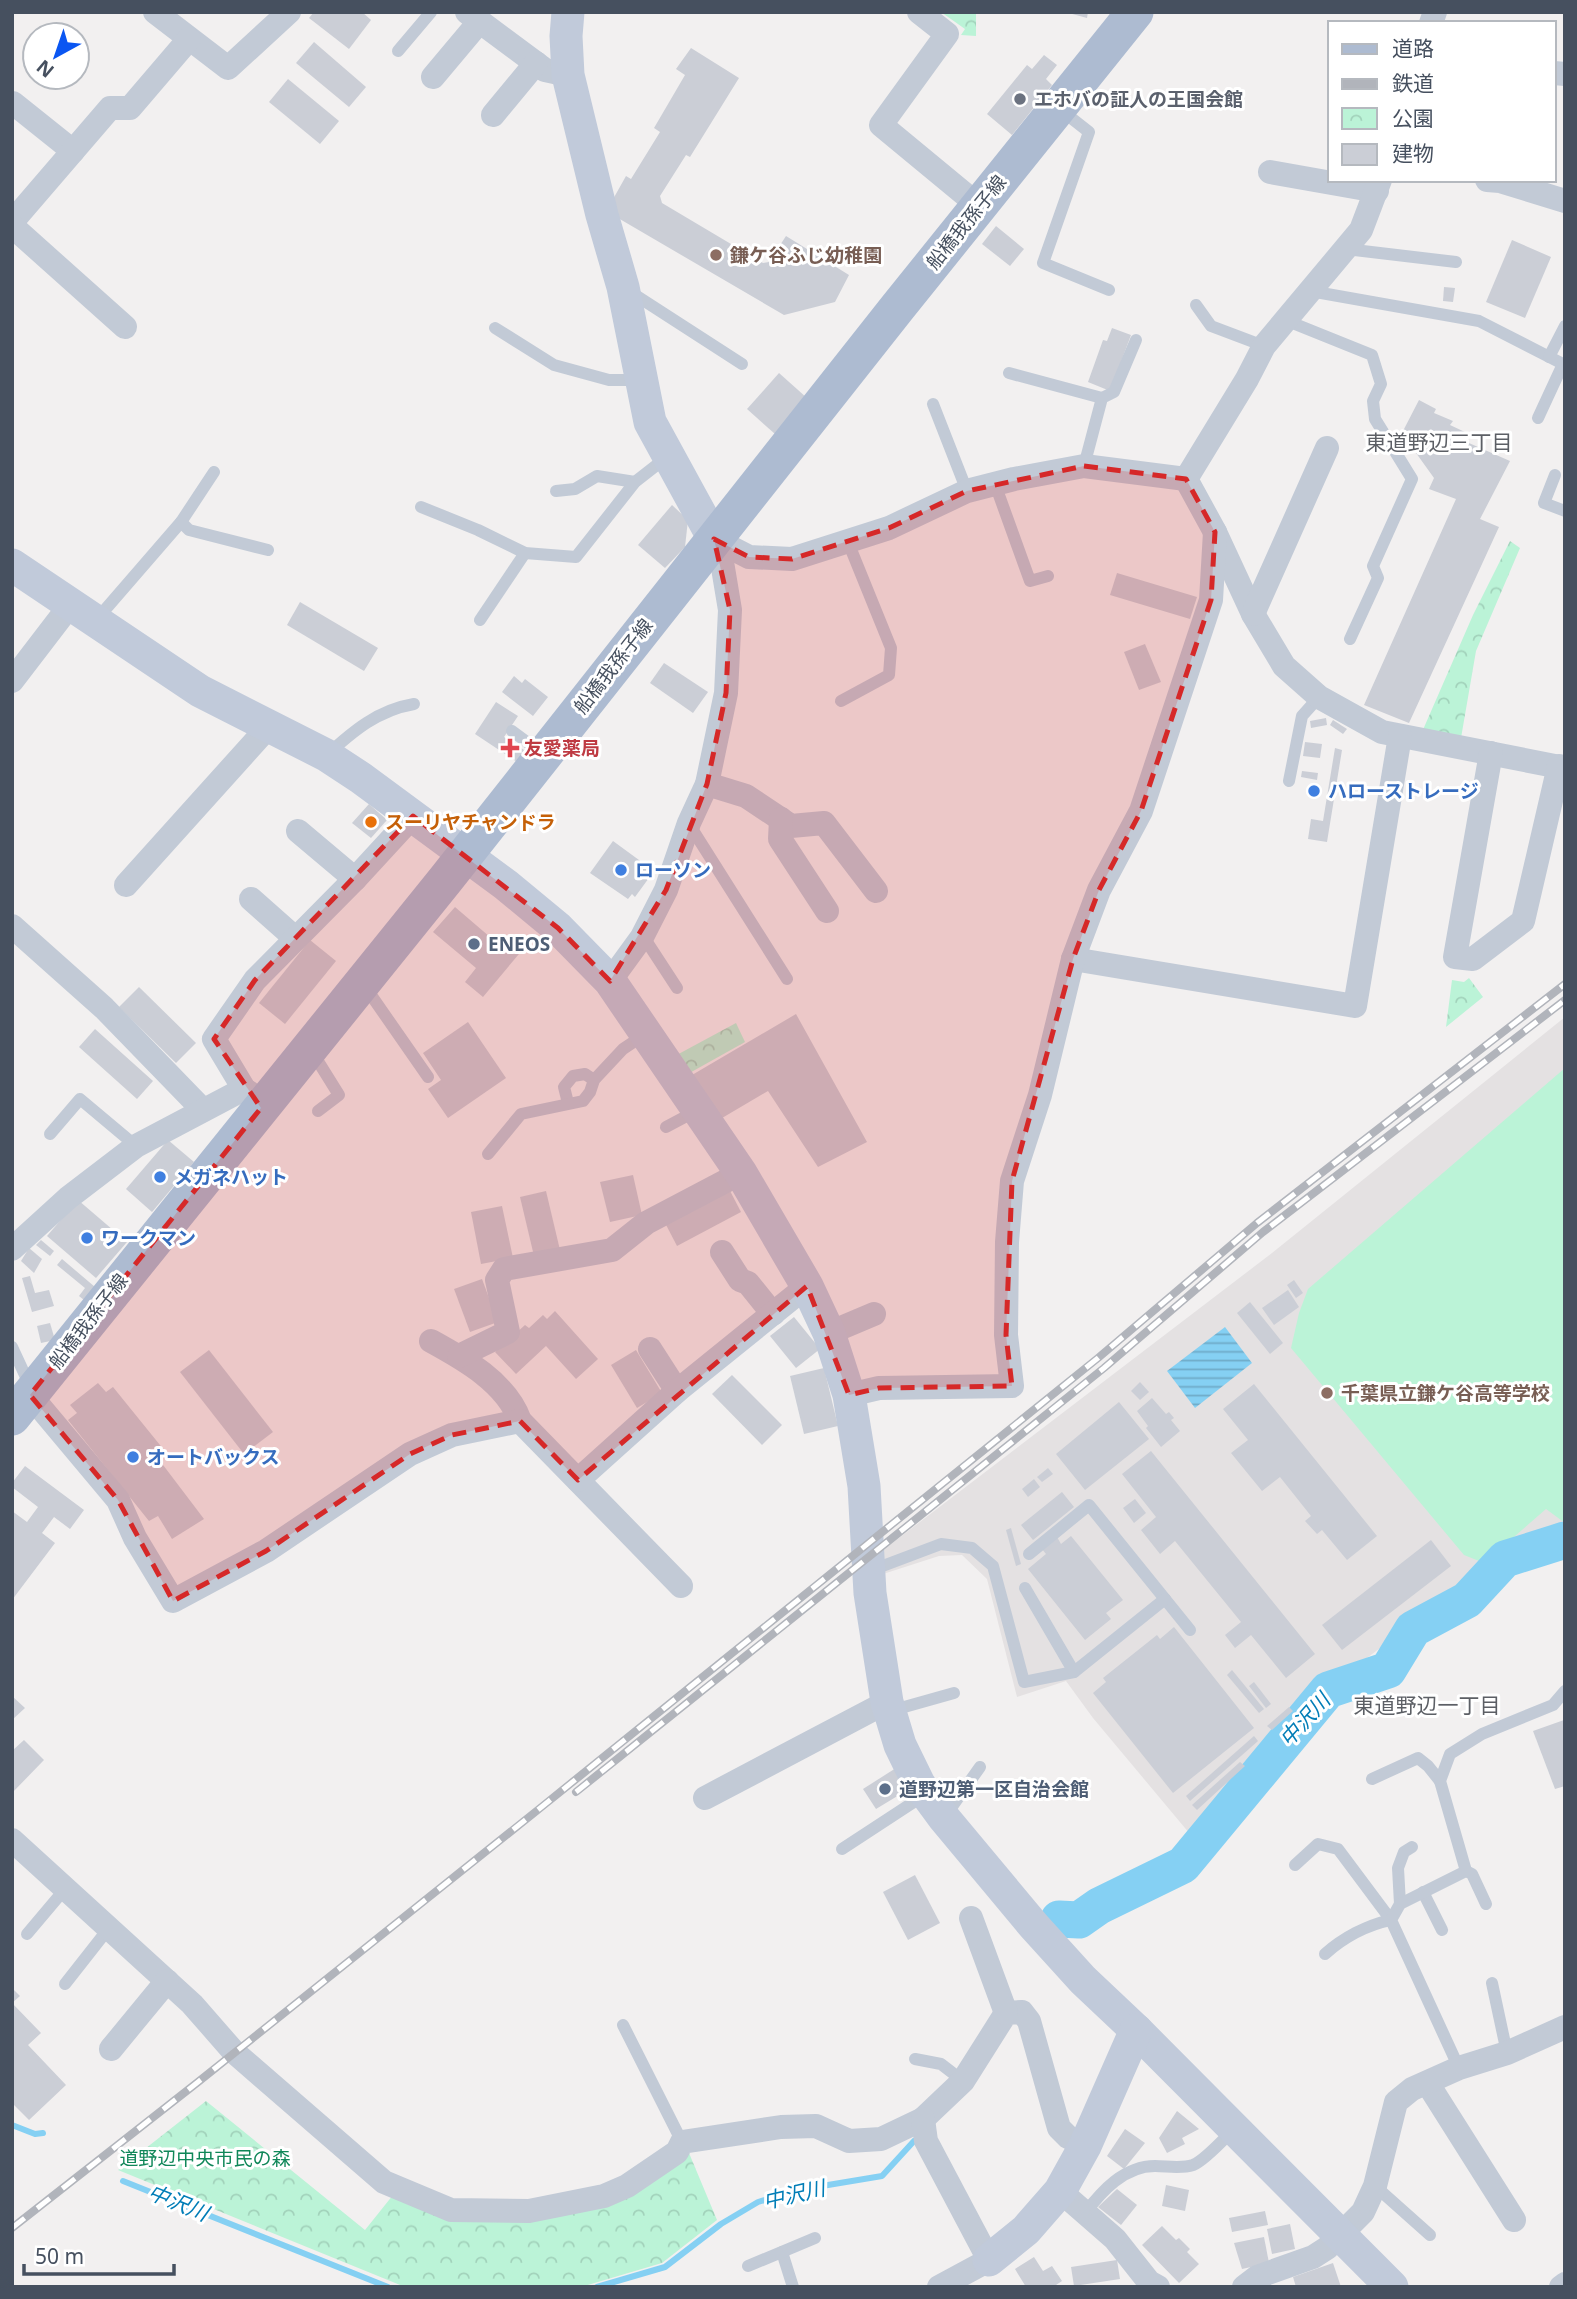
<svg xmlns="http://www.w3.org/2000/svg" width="1577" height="2299" viewBox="0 0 1577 2299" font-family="'Noto Sans','Noto Sans JP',sans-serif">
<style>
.education{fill:#e4e1e2}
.park{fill:url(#park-crowns)}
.pitch{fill:#bbf3d7}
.water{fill:url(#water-rules)}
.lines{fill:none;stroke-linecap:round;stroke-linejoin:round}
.stream{stroke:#85d0f3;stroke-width:6}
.river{stroke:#85d0f3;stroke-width:37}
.building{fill:#cbced6}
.lane{stroke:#c2cad6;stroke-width:12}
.street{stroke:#c2cad6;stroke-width:24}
.secondary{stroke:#c1cada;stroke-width:33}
.primary{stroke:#adbbd1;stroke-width:37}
.rail-casing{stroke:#b1b4bb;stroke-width:8}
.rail{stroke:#fff;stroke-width:5;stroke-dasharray:16;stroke-linecap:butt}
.marked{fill:#d62828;fill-opacity:0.2;stroke:#d62828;stroke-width:5;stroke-dasharray:14 9;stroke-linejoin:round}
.worship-dot{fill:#6b7280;stroke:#fff;stroke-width:2.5}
.education-dot{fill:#8d6e63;stroke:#fff;stroke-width:2.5}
.health-dot{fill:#e0444e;stroke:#fff;stroke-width:2.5}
.shop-dot{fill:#3f7fe0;stroke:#fff;stroke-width:2.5}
.food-dot{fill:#e8710a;stroke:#fff;stroke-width:2.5}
.service-dot{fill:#5c6f8a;stroke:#fff;stroke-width:2.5}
.labels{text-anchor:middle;stroke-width:6;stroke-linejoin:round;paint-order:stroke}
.worship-label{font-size:19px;font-weight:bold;fill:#5b616d;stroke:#fff;text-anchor:start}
.street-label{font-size:19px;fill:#46505f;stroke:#fff}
.education-label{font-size:19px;font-weight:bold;fill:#785e54;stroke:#fff;text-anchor:start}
.health-label{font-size:19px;font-weight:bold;fill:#be3a42;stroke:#fff;text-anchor:start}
.shop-label{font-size:19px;font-weight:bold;fill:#366cbe;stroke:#fff;text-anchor:start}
.food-label{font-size:19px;font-weight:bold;fill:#c56008;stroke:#fff;text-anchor:start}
.service-label{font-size:19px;font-weight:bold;fill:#4e5e75;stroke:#fff;text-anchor:start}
.park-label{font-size:19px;fill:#108759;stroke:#fff}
.neighbourhood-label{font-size:21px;fill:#5c5f65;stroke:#fff}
.water-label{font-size:21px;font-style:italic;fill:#017db7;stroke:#fff}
</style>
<defs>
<pattern id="park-crowns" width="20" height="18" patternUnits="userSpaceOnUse" patternTransform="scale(1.75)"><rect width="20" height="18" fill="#bbf3d7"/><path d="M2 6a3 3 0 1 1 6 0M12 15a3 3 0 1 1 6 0" fill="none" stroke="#a2d2bb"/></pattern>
<pattern id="water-rules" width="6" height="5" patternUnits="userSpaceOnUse" patternTransform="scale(1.75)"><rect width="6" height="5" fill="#85d0f3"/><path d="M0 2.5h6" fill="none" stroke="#6fabc8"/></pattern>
</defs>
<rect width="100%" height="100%" fill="#f2f0f0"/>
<polygon class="education" points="1565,1017 1565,1532 1540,1533 1440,1603 1315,1697 1259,1754 1195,1840 1093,1718 1066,1681 1017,1697 987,1579 962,1555 939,1556 880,1575 878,1554 1272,1253"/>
<g class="park">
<polygon points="941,12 976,12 976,36 961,35 965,29"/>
<polygon points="1510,541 1520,548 1476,651 1461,738 1422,732 1473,615"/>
<polygon points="1469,978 1483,997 1446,1027 1452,980 1464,982"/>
<polygon points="736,1023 745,1042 686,1075 673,1057"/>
<polygon points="206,2101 365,2230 393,2195 530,2217 689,2153 717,2220 662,2263 581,2287 405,2287 118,2170"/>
</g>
<polygon class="pitch" points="1565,1068 1565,1523 1546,1509 1484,1563 1464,1555 1291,1348 1299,1313 1308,1289"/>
<polygon class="water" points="1225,1327 1252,1363 1195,1408 1167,1371"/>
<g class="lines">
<g class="stream">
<polyline points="12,2125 35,2134 43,2133"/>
<polyline points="123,2181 388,2287"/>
<polyline points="597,2287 665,2267 721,2224 758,2202 798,2190 882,2176 914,2141"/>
</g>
<polyline class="river" points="1059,1919 1079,1920 1099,1906 1183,1865 1328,1690 1388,1670 1413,1629 1467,1600 1505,1559 1565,1540"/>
</g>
<g class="building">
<polygon points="314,12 362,12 371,20 349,49 309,18"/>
<polygon points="1065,12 1088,12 1087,18"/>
<polygon points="314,42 366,87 349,107 296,63"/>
<polygon points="691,48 739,78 690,157 686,155 660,196 662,203 763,263 769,262 786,236 849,275 835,302 784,315 618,218 612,201 626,176 631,179 660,132 654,128 685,75 676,69"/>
<polygon points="1044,55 1057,65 1046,79 1052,85 1012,135 987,114 1027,65 1032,69"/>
<polygon points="288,79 339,121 320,144 269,102"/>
<polygon points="996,226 1024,249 1010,266 982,244"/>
<polygon points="1512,240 1551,257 1525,318 1486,302"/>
<polygon points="1444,287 1455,288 1453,302 1443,301"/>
<polygon points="1112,328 1131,335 1110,391 1088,382 1103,340 1107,341"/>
<polygon points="779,373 807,398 775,434 747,409"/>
<polygon points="1419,400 1436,409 1434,413 1453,421 1450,425 1467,433 1462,440 1510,461 1480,519 1499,527 1409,723 1364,705 1456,499 1429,489 1434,478 1406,439 1403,431"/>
<polygon points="672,505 688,520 685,547 665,568 638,545"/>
<polygon points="1117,573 1197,597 1190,619 1110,595"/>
<polygon points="300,602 378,648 364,671 287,625"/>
<polygon points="1145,644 1161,682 1139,690 1124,652"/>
<polygon points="664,663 708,692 693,713 650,683"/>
<polygon points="514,676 522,683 525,679 548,697 533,716 502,692"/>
<polygon points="496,702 518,716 504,737 524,750 517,762 475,734"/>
<polygon points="1326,718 1327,725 1311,728 1310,721"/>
<polygon points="1333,720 1347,729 1343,734 1330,725"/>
<polygon points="1305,742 1322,744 1320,758 1303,756"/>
<polygon points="1335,748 1342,750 1327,842 1308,839 1311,819 1323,821"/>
<polygon points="1302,771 1318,773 1317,780 1301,777"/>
<polygon points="369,804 387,820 371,838 352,823"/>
<polygon points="613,841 654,871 635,897 632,894 628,899 590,873"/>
<polygon points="455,907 497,943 501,939 513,939 524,948 483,997 465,982 476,968 433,932"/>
<polygon points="310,940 336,961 285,1024 259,1003"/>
<polygon points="139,987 196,1043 176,1063 119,1007"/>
<polygon points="796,1014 867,1142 818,1167 768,1091 717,1121 692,1075"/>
<polygon points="468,1022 506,1078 448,1118 428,1089 441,1080 423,1053"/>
<polygon points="95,1029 153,1081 137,1099 79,1047"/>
<polygon points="168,1140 194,1162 152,1212 126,1189"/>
<polygon points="633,1175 642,1215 610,1222 600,1182"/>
<polygon points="727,1185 741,1212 677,1246 663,1219"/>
<polygon points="546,1191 560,1250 534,1256 520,1197"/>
<polygon points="78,1200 127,1242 96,1278 47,1236"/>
<polygon points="502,1206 513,1258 481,1264 471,1212"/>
<polygon points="41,1240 54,1251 50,1256 36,1245"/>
<polygon points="29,1248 42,1259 34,1273 21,1261"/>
<polygon points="62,1259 95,1287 84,1300 79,1296 85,1288 57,1265"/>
<polygon points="30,1276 35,1293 49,1290 54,1306 32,1312 22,1278"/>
<polygon points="482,1279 498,1322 470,1332 454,1289"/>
<polygon points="1294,1280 1303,1293 1296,1298 1287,1285"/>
<polygon points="1288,1290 1299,1307 1274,1325 1262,1308"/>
<polygon points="1250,1302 1283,1343 1270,1354 1237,1313"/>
<polygon points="555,1311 598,1359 576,1379 546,1346 516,1374 495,1352 525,1325 529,1328 543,1315 547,1319"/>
<polygon points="794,1317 820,1349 796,1368 770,1336"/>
<polygon points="50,1323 55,1340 41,1343 37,1326"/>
<polygon points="209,1350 273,1432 244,1454 180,1372"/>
<polygon points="636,1350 662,1393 637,1408 611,1365"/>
<polygon points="824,1368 838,1426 804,1434 790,1376"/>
<polygon points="732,1375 782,1425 762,1445 712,1394"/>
<polygon points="1140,1382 1149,1392 1140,1400 1131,1391"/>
<polygon points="98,1383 106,1392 113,1387 164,1450 157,1457 204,1519 172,1539 158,1516 149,1521 68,1420 77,1413 70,1405"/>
<polygon points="1254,1384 1377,1536 1347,1560 1322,1530 1317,1534 1305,1521 1311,1516 1280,1477 1262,1491 1231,1453 1248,1440 1223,1409"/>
<polygon points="1152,1398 1166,1414 1169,1412 1174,1418 1171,1420 1180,1431 1161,1447 1146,1428 1148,1426 1137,1411"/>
<polygon points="1119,1402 1149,1439 1085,1490 1056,1454"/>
<polygon points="1151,1451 1315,1654 1286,1678 1251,1635 1235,1648 1225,1635 1241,1622 1175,1541 1160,1554 1141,1530 1156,1517 1122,1474"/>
<polygon points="25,1466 84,1510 70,1529 54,1517 42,1533 55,1543 12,1600 12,1511 27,1522 38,1507 12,1487 12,1483"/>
<polygon points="1048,1468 1053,1474 1042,1482 1037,1477"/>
<polygon points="1034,1479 1040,1487 1028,1497 1022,1489"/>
<polygon points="1062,1492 1074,1507 1033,1540 1021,1525"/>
<polygon points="1135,1499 1146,1513 1134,1523 1123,1508"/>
<polygon points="1011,1528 1021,1564 1016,1566 1006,1530"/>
<polygon points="1071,1536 1123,1600 1106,1613 1111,1619 1085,1640 1028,1569 1046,1554 1042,1549 1057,1537 1061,1544"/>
<polygon points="1431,1540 1451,1566 1342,1650 1322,1625"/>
<polygon points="1174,1627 1254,1728 1173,1793 1093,1693 1106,1682 1103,1678 1157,1635 1160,1639"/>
<polygon points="1232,1670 1264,1709 1259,1713 1227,1675"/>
<polygon points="1254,1682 1271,1704 1266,1708 1249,1686"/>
<polygon points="12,1696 25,1708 12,1720"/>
<polygon points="1289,1707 1293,1711 1272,1730 1267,1726"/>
<polygon points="1564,1720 1565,1786 1555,1789 1533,1731"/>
<polygon points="1254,1736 1258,1741 1190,1801 1186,1796"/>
<polygon points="24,1740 44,1760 12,1793 12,1751"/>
<polygon points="1240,1762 1245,1766 1197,1810 1192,1805"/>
<polygon points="896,1768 909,1789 876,1809 863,1789"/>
<polygon points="915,1875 940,1923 908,1940 883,1892"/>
<polygon points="12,1988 20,1996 12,2003"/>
<polygon points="12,2003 41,2033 28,2045 66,2085 29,2120 12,2103"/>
<polygon points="1177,2111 1199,2129 1182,2138 1185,2144 1167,2153 1159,2138"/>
<polygon points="1125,2129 1145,2143 1124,2169 1107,2156"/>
<polygon points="1166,2185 1189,2190 1185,2211 1162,2206"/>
<polygon points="1117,2189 1137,2205 1121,2225 1098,2207"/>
<polygon points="1265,2211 1268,2225 1232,2232 1229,2218"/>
<polygon points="1290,2224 1295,2249 1272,2254 1267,2229"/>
<polygon points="1162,2226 1176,2240 1179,2238 1190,2249 1187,2252 1199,2264 1179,2283 1142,2245"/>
<polygon points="1264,2237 1269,2263 1242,2269 1234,2243"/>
<polygon points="1034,2257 1043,2271 1052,2266 1062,2281 1053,2287 1026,2287 1015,2269"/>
<polygon points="1117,2260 1120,2279 1074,2286 1071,2267"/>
<polygon points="1333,2263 1341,2287 1296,2287 1293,2277"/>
</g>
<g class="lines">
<g class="lane">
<polyline points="398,51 431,12"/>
<polyline points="1061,110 1089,132 1043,263 1109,290"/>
<polyline points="1346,249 1456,262"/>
<polyline points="629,291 742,364"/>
<polyline points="1310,291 1479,321 1565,365"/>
<polyline points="1196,305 1211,326 1264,346"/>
<polyline points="1285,320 1372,355 1381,384 1373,401 1375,419 1412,479 1373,566 1378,578 1350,639"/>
<polyline points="495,328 554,365 609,380 641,380"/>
<polyline points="1549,357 1565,326"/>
<polyline points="1009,373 1102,398"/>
<polyline points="933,404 967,491"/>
<polyline points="1538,418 1563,364"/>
<polyline points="1084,466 1102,398 1114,392 1136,340"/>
<polyline points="1555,475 1544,503 1565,511"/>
<polyline points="995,484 1030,581 1048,576"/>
<polyline points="556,491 575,489 597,476 635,482"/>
<polyline points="421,507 478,530 525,553 576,557 635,482 667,457"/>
<polyline points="181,522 189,530 268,550"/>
<polyline points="97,619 181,522 214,472"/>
<polyline points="480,620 525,553"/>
<polyline points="841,701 889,675 891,648 848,542"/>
<polyline points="512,731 543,754"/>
<path d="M 327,755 C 353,731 378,710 414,704"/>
<polyline points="1289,781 1302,716 1319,697"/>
<polyline points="689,824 787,979"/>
<polyline points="642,937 647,942 677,988"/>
<polyline points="364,985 428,1077"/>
<polyline points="311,1050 339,1095 318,1111"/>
<polyline points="568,1103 564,1087 573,1076 585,1074 594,1080"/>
<polyline points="666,1127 698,1110"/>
<polyline points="50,1134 80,1099 136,1146"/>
<polyline points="488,1154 521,1114 583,1101 590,1092 594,1080 623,1049 644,1035"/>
<polyline points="12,1347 31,1388"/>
<polyline points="1029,1554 1089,1505 1190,1630"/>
<polyline points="872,1570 941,1544 972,1548 993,1566 1024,1682 1074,1672 1165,1599"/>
<polyline points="1025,1588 1074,1672"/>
<polyline points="890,1711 954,1693"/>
<polyline points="1372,1779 1418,1758 1428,1766 1440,1781"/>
<polyline points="946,1815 980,1767"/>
<polyline points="842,1849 926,1794"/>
<path d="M 1295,1865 L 1318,1844 L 1338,1849 L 1391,1920 C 1367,1925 1343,1938 1325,1954"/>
<polyline points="1466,1871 1472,1874 1486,1904"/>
<polyline points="1423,1892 1442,1930"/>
<polyline points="1400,1904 1398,1868 1404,1852 1412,1847"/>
<polyline points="27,1934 65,1889"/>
<polyline points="1492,1983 1507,2053"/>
<polyline points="65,1984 109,1928"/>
<polyline points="623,2025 682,2142"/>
<polyline points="915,2059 941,2064 963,2081"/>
<polyline points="1459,2068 1391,1920 1400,1904 1466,1871 1440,1781 1450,1754 1482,1734 1553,1705 1565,1691"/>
<polyline points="1375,2186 1430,2235"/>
<path d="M 1085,2213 C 1102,2191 1124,2166 1155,2166 C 1167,2166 1181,2169 1193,2165 C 1204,2161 1225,2138 1234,2129"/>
<polyline points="782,2252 793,2287"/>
<polyline points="748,2266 815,2238"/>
</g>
<g class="street">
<polyline points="155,12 228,68 289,12"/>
<polyline points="467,12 545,70 568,75"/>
<polyline points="919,12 947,34 881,125 979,206"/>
<polyline points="1431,23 1435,12"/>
<polyline points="1554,73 1565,74"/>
<polyline points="433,77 480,21"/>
<polyline points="13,103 73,151"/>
<polyline points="493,115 536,63"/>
<polyline points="1270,172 1377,191"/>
<polyline points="1487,180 1500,181 1565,201"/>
<polyline points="12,222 110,108 130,108 189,39"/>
<polyline points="12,226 125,327"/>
<polyline points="1186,479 1215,532 1253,614 1284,666 1319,697 1382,732 1565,768"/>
<polyline points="714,539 749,557 792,559 889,528 967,491 1014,479 1084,466 1186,479 1247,379 1264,346 1361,230 1380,180"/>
<polyline points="1253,614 1327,448"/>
<polyline points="12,681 71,604"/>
<polyline points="1491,753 1455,957 1473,959 1523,921 1559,766"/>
<polyline points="707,784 746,796 791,826 824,823 876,891"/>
<polyline points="781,819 780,839 827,911"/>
<polyline points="298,831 355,879"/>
<polyline points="126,885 262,734 267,725"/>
<polyline points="251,899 295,938"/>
<polyline points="12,926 104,1008 203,1110"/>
<polyline points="1073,959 1355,1006 1400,736"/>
<polyline points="610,981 642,937 666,890 689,823 707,784 726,693 730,610 721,556 714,539"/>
<polyline points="261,1108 254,1096 244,1089 214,1039 255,980 355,879 413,816"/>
<polyline points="12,1249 68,1198 136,1146 244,1089"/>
<polyline points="722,1252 740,1280 748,1283 773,1314"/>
<polyline points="829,1333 874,1314"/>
<path d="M 431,1341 C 464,1359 507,1383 520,1421 L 681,1586"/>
<polyline points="650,1349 677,1391"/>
<polyline points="459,1356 508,1332 497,1280 504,1269 612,1250 646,1223 741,1173"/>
<polyline points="30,1395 118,1500 135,1538 173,1601 266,1551 410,1454 452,1435 520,1421"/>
<polyline points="849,1395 879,1388 1012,1386 1006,1335 1007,1242 1012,1181 1040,1095 1073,959 1099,890 1141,811 1211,600 1215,532"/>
<polyline points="578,1480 677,1391 807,1286"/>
<polyline points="705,1798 887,1702"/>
<polyline points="12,1840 192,2004 234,2052 384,2182 451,2210 529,2211 604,2196 627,2186 677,2152 682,2142 781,2127 816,2126 849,2141 881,2139 923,2119 963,2081 1006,2013 1022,2012 1029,2021 1059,2128 1068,2137 1085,2146"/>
<polyline points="971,1918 1006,2013"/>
<polyline points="111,2049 167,1981"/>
<polyline points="1428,2084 1514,2220"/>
<polyline points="923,2119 926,2141 989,2260 939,2287"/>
<polyline points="1060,2191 1115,2239 1149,2282 1158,2287"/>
<polyline points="1244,2287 1257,2277 1313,2257 1327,2248 1363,2212 1375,2186 1396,2102 1412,2089 1459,2068 1507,2053 1565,2027"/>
<polyline points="1561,2287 1565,2284"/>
</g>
<g class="secondary">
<polyline points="568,12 566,36 568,75 602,215 623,287 650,422 714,539"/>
<polyline points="12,565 200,691 326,755 361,778 506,885 558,928 610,981 741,1173 807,1286 829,1333 849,1395 864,1486 870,1593 887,1702 900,1745 919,1784 944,1818 1034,1926 1083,1980 1136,2030 1392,2287"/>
<polyline points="989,2260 1026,2230 1060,2191 1085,2146 1136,2030"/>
</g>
<polyline class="primary" points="12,1417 446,879 897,308 1135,12"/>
<g class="rail-casing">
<g id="rail">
<polyline points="576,1792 1104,1368 1263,1232 1565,1000"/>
<polyline points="12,2228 198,2082 539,1809 1098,1358 1257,1223 1565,984"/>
</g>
</g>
<use href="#rail" class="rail"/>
</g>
<path class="marked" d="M 1084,466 L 1186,479 L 1215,532 L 1211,600 L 1141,811 L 1099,890 L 1073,959 L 1012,1181 L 1006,1335 L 1012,1386 L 879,1388 L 849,1395 L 807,1286 L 578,1480 L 520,1421 L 452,1435 L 410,1454 L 266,1551 L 173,1601 L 118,1500 L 30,1395 L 261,1108 L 214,1039 L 255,980 L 413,816 L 558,928 L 610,981 L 666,890 L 707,784 L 726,693 L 730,610 L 714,539 L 749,557 L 792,559 L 889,528 L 967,491 Z"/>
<circle class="worship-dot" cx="1020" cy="99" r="7"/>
<g class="education-dot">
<circle cx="716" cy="255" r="7"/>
<circle cx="1327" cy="1393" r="7"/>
</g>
<path class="health-dot" d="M506.5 737.5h7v7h7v7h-7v7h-7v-7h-7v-7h7z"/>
<g class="shop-dot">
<circle cx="1314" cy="791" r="7"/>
<circle cx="621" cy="870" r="7"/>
<circle cx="160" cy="1177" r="7"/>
<circle cx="87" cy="1238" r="7"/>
<circle cx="133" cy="1457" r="7"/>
</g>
<circle class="food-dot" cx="371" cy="822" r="7"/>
<g class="service-dot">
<circle cx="474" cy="944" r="7"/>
<circle cx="885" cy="1789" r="7"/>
</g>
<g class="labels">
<g class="worship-label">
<text x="1034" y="106">エホバの証人の王国会館</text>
</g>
<g class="street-label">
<text transform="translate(966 222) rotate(-51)" y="7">船橋我孫子線</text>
<text transform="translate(613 666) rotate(-52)" y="7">船橋我孫子線</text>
<text transform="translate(88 1321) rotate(-52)" y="7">船橋我孫子線</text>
</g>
<g class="education-label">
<text x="730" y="262">鎌ケ谷ふじ幼稚園</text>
<text x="1341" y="1400">千葉県立鎌ケ谷高等学校</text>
</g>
<g class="health-label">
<text x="524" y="755">友愛薬局</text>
</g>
<g class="shop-label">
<text x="1328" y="798">ハローストレージ</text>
<text x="635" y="877">ローソン</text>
<text x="174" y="1184">メガネハット</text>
<text x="101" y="1245">ワークマン</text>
<text x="147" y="1464">オートバックス</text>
</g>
<g class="food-label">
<text x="385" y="829">スーリヤチャンドラ</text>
</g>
<g class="service-label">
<text x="488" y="951">ENEOS</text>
<text x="899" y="1796">道野辺第一区自治会館</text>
</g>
<g class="park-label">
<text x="205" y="2165">道野辺中央市民の森</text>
</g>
<g class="neighbourhood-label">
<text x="1439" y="450">東道野辺三丁目</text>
<text x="1427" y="1713">東道野辺一丁目</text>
</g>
<g class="water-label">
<text transform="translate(1305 1720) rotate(-48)" y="7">中沢川</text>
<text transform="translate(794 2195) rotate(-13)" y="7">中沢川</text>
<text transform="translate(178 2203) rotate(22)" y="7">中沢川</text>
</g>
</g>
<rect width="1577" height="2299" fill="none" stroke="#46505f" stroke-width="28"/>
<rect x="1328" y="21" width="228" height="161" fill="#ffffff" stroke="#b5b9bf" stroke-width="2"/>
<rect x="1342" y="44" width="35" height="10" fill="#adbbd1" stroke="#b5b9bf" stroke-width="2"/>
<text x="1392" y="56" font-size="21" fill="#46505f">道路</text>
<rect x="1342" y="79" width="35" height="10" fill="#b1b4bb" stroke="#b5b9bf" stroke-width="2"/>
<text x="1392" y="91" font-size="21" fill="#46505f">鉄道</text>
<rect x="1342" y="108" width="35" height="21" fill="url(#park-crowns)" stroke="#b5b9bf" stroke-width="2"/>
<text x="1392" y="126" font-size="21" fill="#46505f">公園</text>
<rect x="1342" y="144" width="35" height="21" fill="#cbced6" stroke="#b5b9bf" stroke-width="2"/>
<text x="1392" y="161" font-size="21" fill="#46505f">建物</text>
<g transform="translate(56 56) rotate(220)"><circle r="33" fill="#ffffff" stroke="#b5b9bf" stroke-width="2"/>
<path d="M0-5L12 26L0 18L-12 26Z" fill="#0a56f2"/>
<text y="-10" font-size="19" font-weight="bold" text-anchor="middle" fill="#46505f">N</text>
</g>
<path d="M24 2264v10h150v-10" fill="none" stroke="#46505f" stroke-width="3.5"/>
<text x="35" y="2264" font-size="21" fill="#46505f" stroke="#ffffff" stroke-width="5" paint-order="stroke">50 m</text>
</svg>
